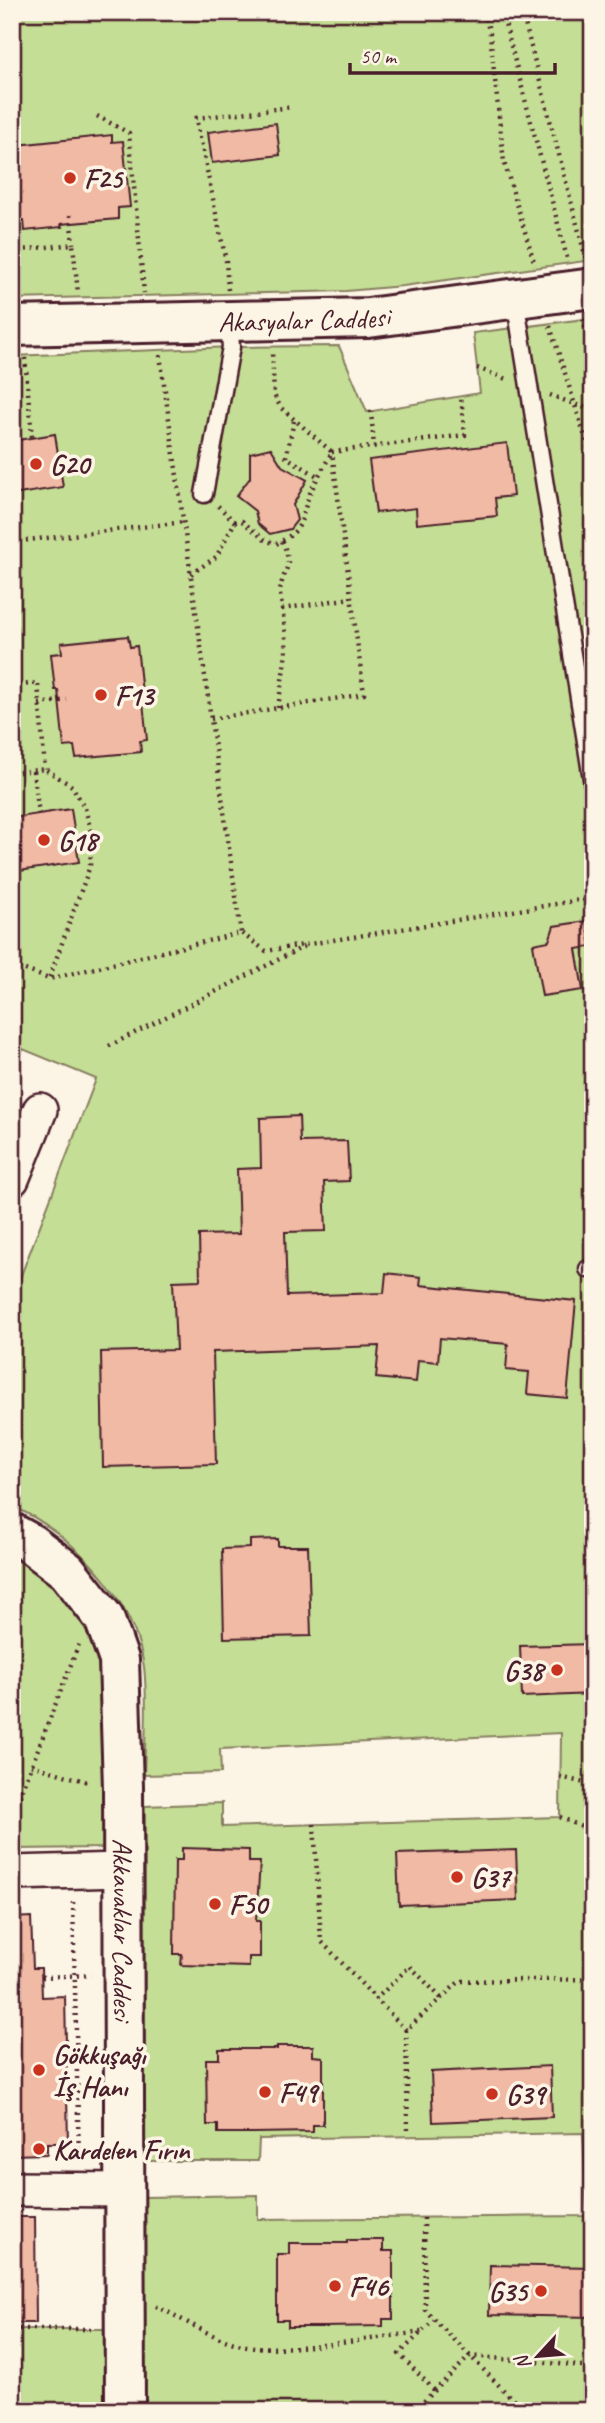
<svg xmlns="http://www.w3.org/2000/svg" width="605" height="2423" viewBox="0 0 605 2423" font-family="Caveat,sans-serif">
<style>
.green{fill:#c4de95;stroke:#877e60;stroke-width:2}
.building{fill:#f1baa5;stroke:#4a1f2b;stroke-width:2}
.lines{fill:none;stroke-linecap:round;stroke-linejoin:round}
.lane-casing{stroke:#4a1f2b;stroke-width:21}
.street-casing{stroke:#4a1f2b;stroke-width:38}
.secondary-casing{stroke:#4a1f2b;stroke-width:44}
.primary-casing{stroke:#4a1f2b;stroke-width:44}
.path{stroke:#4a1f2b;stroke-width:4.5;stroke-dasharray:2 5;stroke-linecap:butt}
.lane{stroke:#fcf5e5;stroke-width:16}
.street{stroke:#fcf5e5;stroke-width:33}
.secondary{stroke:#fcf5e5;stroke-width:38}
.primary{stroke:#fcf5e5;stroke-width:38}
.poi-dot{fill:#c8321e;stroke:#fcf5e5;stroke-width:2.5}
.labels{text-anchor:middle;stroke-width:7;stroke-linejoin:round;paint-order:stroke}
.poi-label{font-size:28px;font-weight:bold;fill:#4a1f2b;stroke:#fcf5e5;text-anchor:start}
.street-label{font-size:28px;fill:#4a1f2b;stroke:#fcf5e5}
</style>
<rect width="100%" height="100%" fill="#fcf5e5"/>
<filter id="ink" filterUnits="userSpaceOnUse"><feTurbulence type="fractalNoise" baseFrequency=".0143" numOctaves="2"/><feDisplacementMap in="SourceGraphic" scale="14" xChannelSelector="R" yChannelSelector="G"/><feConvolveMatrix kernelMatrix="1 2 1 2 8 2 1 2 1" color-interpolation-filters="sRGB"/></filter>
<g filter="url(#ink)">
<g class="green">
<polygon points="12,12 593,12 593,260 403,286 346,291 12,299"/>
<path d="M 593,318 L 593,2411 L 145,2411 L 144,2197 L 258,2195 L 258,2219 L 587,2216 L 583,2133 L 259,2139 L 258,2161 L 144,2161 L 145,1806 L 222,1803 L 222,1827 L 560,1817 L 561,1733 L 220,1749 L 221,1773 L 144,1775 C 145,1742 148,1700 144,1667 C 135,1600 72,1532 12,1506 L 12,1299 L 96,1079 L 23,1049 L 12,1076 L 12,356 L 231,347 L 339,346 L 367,412 L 480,393 L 473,333 Z"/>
<polygon points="12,1556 42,1569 70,1600 85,1628 102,1667 104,1848 12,1849"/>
<polygon points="12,2329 107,2329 106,2411 12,2411"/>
</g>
<g class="building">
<polygon points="276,123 280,155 212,163 208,132"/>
<polygon points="112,135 112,142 123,141 130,207 118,208 118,219 61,224 62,227 25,231 24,220 14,221 12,153 18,152 17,145"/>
<polygon points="55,434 63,487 12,495 12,441"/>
<polygon points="507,443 513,496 495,498 497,516 417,524 416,508 376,513 369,460"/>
<polygon points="271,448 282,466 307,480 293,505 297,520 290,529 270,534 258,524 255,511 236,496 250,478 250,453"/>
<polygon points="128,636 130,647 137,646 147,740 140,741 141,752 76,758 74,746 64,747 58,690 55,690 51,654 62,653 61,643"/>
<polygon points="71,809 79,862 12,872 12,818"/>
<polygon points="587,921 591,947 576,949 583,990 542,996 533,944 549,941 554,926"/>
<polygon points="299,1116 300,1142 347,1141 349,1181 324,1182 326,1231 285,1232 287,1296 384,1293 386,1273 421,1277 420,1285 576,1301 567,1398 527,1394 529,1372 506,1370 508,1344 440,1338 438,1362 418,1360 416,1382 376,1378 379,1346 213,1352 216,1464 103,1467 101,1352 176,1350 173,1281 200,1280 199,1235 239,1234 237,1169 261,1168 260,1118"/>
<polygon points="278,1539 278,1546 308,1546 311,1636 224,1638 222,1549 250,1548 250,1540"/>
<polygon points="593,1644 593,1694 522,1697 520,1646"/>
<polygon points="182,1848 249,1850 249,1862 260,1862 256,1921 260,1921 260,1957 249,1957 249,1967 181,1965 182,1954 174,1954 175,1860 182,1860"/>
<polygon points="516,1850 518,1900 399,1905 397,1854"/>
<polygon points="31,1917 33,1968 41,1968 42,1997 65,1996 68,2143 47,2143 47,2154 12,2155 12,1918"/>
<polygon points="277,2046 313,2046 313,2056 323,2057 323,2125 313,2125 313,2132 254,2133 218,2133 218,2125 207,2125 206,2059 219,2059 219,2049 277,2049"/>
<polygon points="550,2066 552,2117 433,2122 431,2072"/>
<polygon points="12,2217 35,2217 36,2323 12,2323"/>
<polygon points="347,2240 383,2240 383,2251 393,2251 393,2319 383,2319 383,2326 324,2327 288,2327 288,2320 277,2320 277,2254 289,2254 289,2243 347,2243"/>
<polygon points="490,2265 593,2267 593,2317 489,2315"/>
</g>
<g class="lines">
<g class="lane-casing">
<g id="lane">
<polyline points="515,299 593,785"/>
<polyline points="204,494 231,347 229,322"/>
<polyline points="588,1269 593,1269"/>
</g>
</g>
<g class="street-casing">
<g id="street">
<polyline points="12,1179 40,1110"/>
<polyline points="12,1873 122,1870"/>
<polyline points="12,2189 125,2190"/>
</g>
</g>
<g class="secondary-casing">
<g id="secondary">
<path id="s1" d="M 12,1533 L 30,1543 L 67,1571 L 104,1618 L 119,1660 L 123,1787 L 125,2411"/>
</g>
</g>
<g class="primary-casing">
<g id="primary">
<path id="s2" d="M 12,326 L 368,318 L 593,288"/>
</g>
</g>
<g class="path">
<polyline points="484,12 490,34 504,162 535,265"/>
<polyline points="502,12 567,258"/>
<polyline points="522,12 586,259"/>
<polyline points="97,116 129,133 144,293"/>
<polyline points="70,215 73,244"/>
<polyline points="12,251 73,244 78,293"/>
<polyline points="228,290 226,261 196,118 292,107"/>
<polyline points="583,319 593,359"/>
<polyline points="550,326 593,462"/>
<polyline points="160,355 241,933"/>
<polyline points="25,358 32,438"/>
<polyline points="477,368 506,379"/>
<polyline points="550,395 593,411"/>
<polyline points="371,411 374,447"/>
<polyline points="294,421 286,457 319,477"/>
<polyline points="218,506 235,522"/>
<path d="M 282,541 C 295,570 283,566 280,592 C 280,597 282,604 282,609 L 351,598"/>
<polyline points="12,542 184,522"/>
<path d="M 191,574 L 216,557 L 235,522 L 242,521 L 265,540 L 276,544 C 308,528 299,518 311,491 C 317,478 325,465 332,452 L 281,408 L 274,395 L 272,351"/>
<polyline points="12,686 38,683 45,769"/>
<polyline points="39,704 67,700"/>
<polyline points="278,708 286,653 286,635 282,609"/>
<polyline points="211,719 364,694 332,452 465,435 461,397"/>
<polyline points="33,771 39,814"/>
<polyline points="12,773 45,769 72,786 85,808 92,835 90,866 49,979"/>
<polyline points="12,965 49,979 241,933 266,951 593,898"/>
<polyline points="585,1009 593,1006"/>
<polyline points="109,1046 305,946"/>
<polyline points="31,1765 91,1783"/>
<polyline points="560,1777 593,1785"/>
<polyline points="12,1816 79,1644"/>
<polyline points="560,1817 593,1832"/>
<polyline points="314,1824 321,1941 376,1999"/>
<polyline points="73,1902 79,2161"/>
<polyline points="42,1977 91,1975"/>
<polyline points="441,1998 410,1966 376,1999 406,2030 460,1981 593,1979"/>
<polyline points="406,2030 408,2135"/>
<polyline points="424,2218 425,2310 524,2411"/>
<path d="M 156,2306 C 187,2321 220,2344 255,2347 C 305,2351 372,2338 422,2332"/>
<polyline points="12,2329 93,2329"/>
<polyline points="434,2390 399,2354 434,2320"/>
<polyline points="414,2411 470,2356 593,2367"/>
</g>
<use href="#lane" class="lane"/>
<use href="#street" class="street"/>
<use href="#secondary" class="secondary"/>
<use href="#primary" class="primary"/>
</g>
</g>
<g class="poi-dot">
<circle cx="70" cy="178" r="7"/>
<circle cx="36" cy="464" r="7"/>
<circle cx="101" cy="695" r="7"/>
<circle cx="44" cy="840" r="7"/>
<circle cx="557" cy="1670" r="7"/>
<circle cx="457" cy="1877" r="7"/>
<circle cx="215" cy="1904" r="7"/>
<circle cx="39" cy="2070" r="7"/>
<circle cx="265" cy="2092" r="7"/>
<circle cx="492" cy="2094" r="7"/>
<circle cx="39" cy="2149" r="7"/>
<circle cx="335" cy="2286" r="7"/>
<circle cx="541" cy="2291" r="7"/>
</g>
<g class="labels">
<g class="poi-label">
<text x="84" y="188">F25</text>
<text x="50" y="474">G20</text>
<text x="115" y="705">F13</text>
<text x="58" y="850">G18</text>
<text x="543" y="1680" text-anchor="end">G38</text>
<text x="471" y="1887">G37</text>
<text x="229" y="1914">F50</text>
<text x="53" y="2064">Gökkuşağı<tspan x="53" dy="32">İş Hanı</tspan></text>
<text x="279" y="2102">F49</text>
<text x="506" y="2104">G39</text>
<text x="53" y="2159">Kardelen Fırın</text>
<text x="349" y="2296">F46</text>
<text x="527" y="2301" text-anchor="end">G35</text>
</g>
<g class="street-label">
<text dy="10" stroke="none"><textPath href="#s2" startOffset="292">Akasyalar Caddesi</textPath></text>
<text dy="10" stroke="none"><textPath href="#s1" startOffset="441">Akkavaklar Caddesi</textPath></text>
</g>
</g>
<rect width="605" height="2423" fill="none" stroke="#fcf5e5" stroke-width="42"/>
<rect x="21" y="21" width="563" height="2381" fill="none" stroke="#4a1f2b" stroke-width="2.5" filter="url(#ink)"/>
<g transform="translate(538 2356) rotate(244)" stroke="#fcf5e5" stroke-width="5" paint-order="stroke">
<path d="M0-5L12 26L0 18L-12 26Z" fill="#4a1f2b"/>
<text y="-10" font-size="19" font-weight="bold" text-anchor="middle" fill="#4a1f2b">N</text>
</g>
<path d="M350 63v10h205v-10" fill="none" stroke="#4a1f2b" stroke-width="3.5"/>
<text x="360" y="63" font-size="21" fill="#4a1f2b" stroke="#fcf5e5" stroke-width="5" paint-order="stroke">50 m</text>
</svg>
